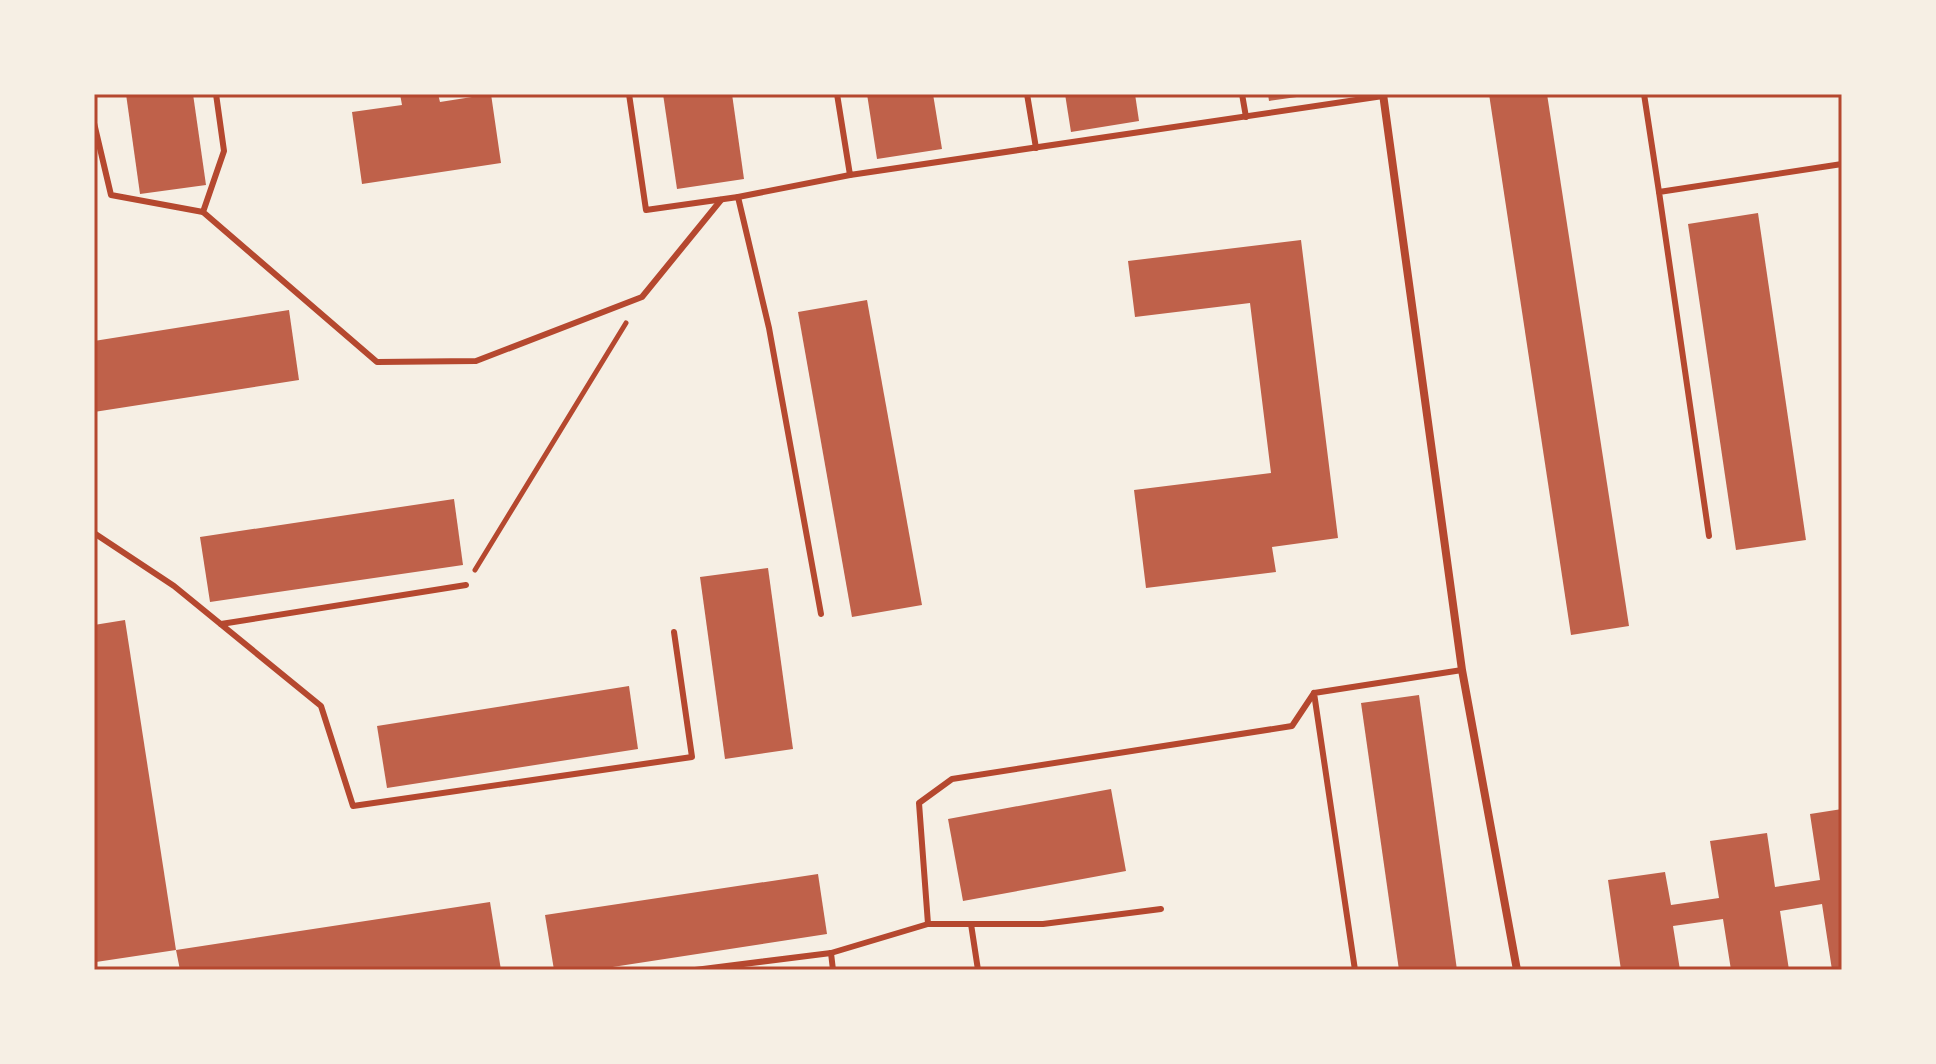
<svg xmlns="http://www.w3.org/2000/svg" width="1936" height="1064" viewBox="0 0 1936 1064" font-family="Roboto,sans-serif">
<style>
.building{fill:#bf614a}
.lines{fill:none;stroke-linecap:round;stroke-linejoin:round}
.path{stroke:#b5482f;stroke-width:5}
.service{stroke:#b5482f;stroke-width:6}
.minor{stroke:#b5482f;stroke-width:8}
.neatline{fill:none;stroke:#b5482f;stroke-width:3}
</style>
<rect width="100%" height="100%" fill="#f6efe4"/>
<g class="building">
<polygon points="126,94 193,94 206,185 140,194"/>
<polygon points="400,94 438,94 440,102 491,94 501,163 362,184 352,112 402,105"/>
<polygon points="663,94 732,94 744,179 677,189"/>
<polygon points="867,94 933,94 942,149 877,159"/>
<polygon points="1065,94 1135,94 1139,121 1071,132"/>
<polygon points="1268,94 1304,94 1304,96 1269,101"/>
<polygon points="1489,94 1547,94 1629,626 1571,635"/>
<polygon points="1758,213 1806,540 1736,550 1688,224"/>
<polygon points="1301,240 1338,538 1272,547 1276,572 1146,588 1134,490 1271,473 1250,303 1135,317 1128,261"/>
<polygon points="867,300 922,605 852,617 798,312"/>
<polygon points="289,310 299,380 94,412 94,341"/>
<polygon points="454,499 463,565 210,602 200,537"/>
<polygon points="768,568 793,749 725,759 700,577"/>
<polygon points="125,620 176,950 96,962 94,948 94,625"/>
<polygon points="629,686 638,749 387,788 377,726"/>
<polygon points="1419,695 1457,970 1399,970 1361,703"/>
<polygon points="1111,789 1126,871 963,901 948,819"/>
<polygon points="1842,809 1842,970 1832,970 1822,904 1780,911 1789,970 1731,970 1723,919 1673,926 1680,970 1621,970 1608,880 1665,872 1671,905 1719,898 1710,841 1767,833 1775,887 1820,880 1810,814"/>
<polygon points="818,874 827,934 593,970 554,970 545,915"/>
<polygon points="490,902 501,970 180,970 176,950"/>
</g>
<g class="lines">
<polyline class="path" points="475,570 626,323"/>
<g class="service">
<polyline points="216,94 224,151 203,212 377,362 476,361 642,297 721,200"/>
<polyline points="629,94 646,210 738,197 769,328 821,614"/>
<polyline points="837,94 850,175 1383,96"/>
<polyline points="1027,94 1036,148"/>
<polyline points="1242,94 1246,117"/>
<polyline points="1644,94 1659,192"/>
<polyline points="94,123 111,195 203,212"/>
<polyline points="738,197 850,175"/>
<polyline points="94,533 174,586 321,706 353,806 692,757 674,632"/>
<polyline points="1709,536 1659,192 1842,164"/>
<polyline points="221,624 466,585"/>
<polyline points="928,924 919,803 952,779 1292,726 1314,693"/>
<polyline points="971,924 978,970"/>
<polyline points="831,953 833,970"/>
<polyline points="695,970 831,953 928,924 1043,924 1161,909"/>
<polyline points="1355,970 1314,693 1462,670"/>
</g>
<polyline class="minor" points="1383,94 1462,670 1517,970"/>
</g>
<rect width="1936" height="1064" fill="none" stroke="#f6efe4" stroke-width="192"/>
<rect x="96" y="96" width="1744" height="872" class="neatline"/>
</svg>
